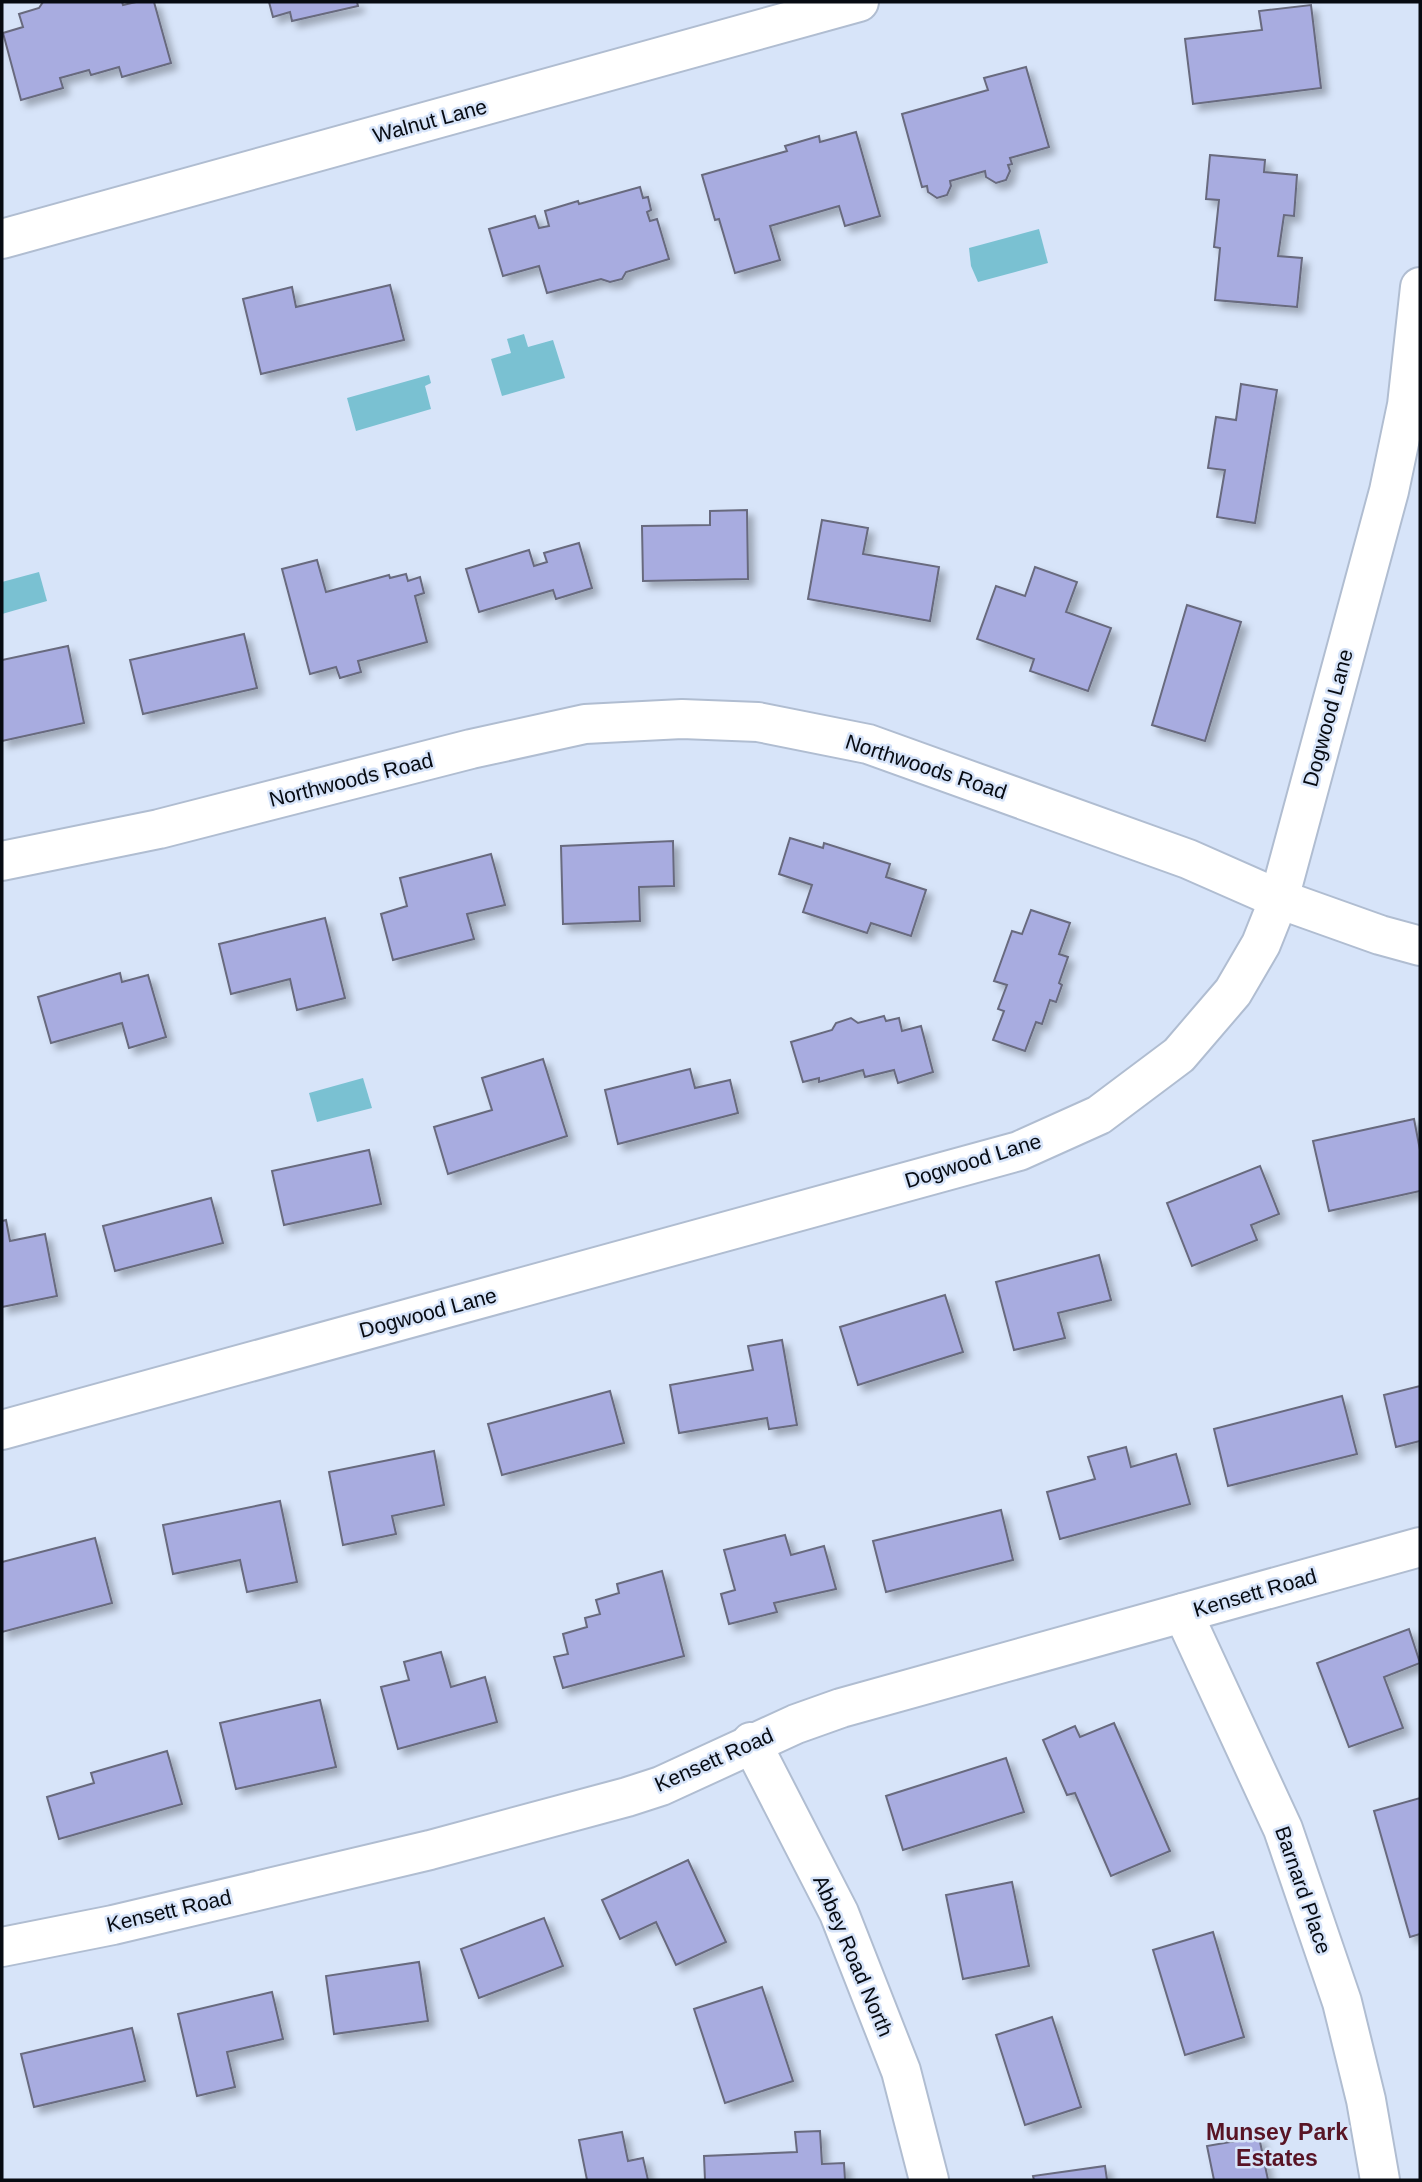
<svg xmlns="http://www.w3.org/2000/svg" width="1422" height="2182" viewBox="0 0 1422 2182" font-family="Arial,sans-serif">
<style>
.water{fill:#7ac1d2}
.building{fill:#a8ace0;stroke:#686a7e;stroke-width:2;filter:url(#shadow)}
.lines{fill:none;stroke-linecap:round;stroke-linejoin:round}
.street-casing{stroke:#b0bdd1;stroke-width:42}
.street{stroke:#fff;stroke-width:38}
.labels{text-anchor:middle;stroke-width:5;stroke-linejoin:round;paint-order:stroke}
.street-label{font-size:21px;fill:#070b12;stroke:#d7e4f9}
.neighbourhood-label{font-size:23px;font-weight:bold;fill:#581425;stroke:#d7e4f9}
</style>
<defs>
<filter id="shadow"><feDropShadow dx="6" dy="6" stdDeviation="3.5" flood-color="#0004"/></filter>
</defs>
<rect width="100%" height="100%" fill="#d7e4f9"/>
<g class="water">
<polygon points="1039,229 1048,263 978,282 971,266 969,248"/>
<polygon points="524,334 528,347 553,340 565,378 502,396 491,359 511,353 507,339"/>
<polygon points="429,375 431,383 425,386 431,409 356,431 347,398"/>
<polygon points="39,572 47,601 2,614 2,582"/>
<polygon points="363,1078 372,1108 317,1122 309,1093"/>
</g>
<g class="building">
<polygon points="43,2 122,2 123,5 136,2 154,2 171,63 122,77 119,67 91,75 89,70 60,78 63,88 21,100 3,33 23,27 19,14 39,8"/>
<polygon points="269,2 359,2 357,2 358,6 292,21 290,12 273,17"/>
<polygon points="1311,5 1321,88 1193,104 1185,39 1262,30 1259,11"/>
<polygon points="1026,67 1049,147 1010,158 1012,164 1008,165 1010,171 1006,180 996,183 986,177 985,171 950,181 951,186 947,195 937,198 928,192 927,186 922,187 902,114 988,90 984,78"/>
<polygon points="856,132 880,216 845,226 839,206 770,226 780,260 735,273 719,219 715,220 702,175 787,151 785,146 819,136 820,142"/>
<polygon points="1210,155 1265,160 1264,172 1297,175 1294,216 1284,215 1278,256 1302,258 1297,307 1215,300 1220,248 1214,247 1219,200 1206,199"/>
<polygon points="640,187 643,198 648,197 651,210 647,212 650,221 657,219 669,259 626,272 622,279 610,282 601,279 547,293 539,266 503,276 489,229 535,216 539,228 549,226 545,211 578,201 579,204"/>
<polygon points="390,285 404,340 261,374 243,299 292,287 296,307"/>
<polygon points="1241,384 1277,390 1255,523 1217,517 1225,470 1208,468 1216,417 1236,420"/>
<polygon points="747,510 748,579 643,581 642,526 710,525 710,511"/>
<polygon points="822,520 868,528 863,554 939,567 930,621 808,599"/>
<polygon points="579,543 592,588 556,599 553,590 479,612 466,569 529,550 534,566 547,562 544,553"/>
<polygon points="317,560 326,592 389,575 390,578 406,574 408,581 420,577 424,593 415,596 427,642 358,661 361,672 340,678 336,667 310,674 282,569"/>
<polygon points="1035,567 1077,582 1066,612 1111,628 1088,691 1030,671 1034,659 977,639 996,586 1025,596"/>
<polygon points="1187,605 1241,622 1205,741 1152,725"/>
<polygon points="244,634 257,688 143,714 130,660"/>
<polygon points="68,646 84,723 2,741 2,660"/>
<polygon points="790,838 823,848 824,843 890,864 886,877 926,890 911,936 871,923 867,933 803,912 812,885 779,874"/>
<polygon points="673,841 674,886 639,887 640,921 563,924 561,846"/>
<polygon points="491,854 505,905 467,914 474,939 393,960 381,914 407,906 400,878"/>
<polygon points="1031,910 1070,923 1059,954 1068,957 1059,983 1062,985 1056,1002 1050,1000 1042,1024 1036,1022 1025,1051 993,1040 1004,1011 998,1009 1007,985 994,981 1012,931 1022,934"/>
<polygon points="325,918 345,998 297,1010 290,979 231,994 219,944"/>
<polygon points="120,973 122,982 148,975 166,1037 129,1048 122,1023 51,1043 38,997"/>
<polygon points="884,1016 886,1021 899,1018 902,1031 921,1026 933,1072 898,1083 894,1070 865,1077 863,1070 819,1082 819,1078 803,1082 791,1042 832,1030 836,1023 851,1018 858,1023"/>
<polygon points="543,1059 567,1136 448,1174 434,1127 492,1110 482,1078"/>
<polygon points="690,1069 695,1088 730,1080 738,1113 618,1144 605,1090"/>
<polygon points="1414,1119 1420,1150 1420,1191 1329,1211 1313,1141"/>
<polygon points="369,1150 381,1204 284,1225 272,1171"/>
<polygon points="1260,1166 1279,1214 1251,1225 1257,1240 1192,1266 1167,1203"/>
<polygon points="211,1198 223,1243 115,1271 103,1226"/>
<polygon points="6,1220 10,1241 45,1234 57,1296 2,1307 2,1221"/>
<polygon points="1099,1255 1111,1300 1058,1313 1065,1338 1014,1350 996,1282"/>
<polygon points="945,1295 963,1352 858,1385 840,1327"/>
<polygon points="782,1340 797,1425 769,1429 767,1418 679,1433 670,1385 753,1370 748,1346"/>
<polygon points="1420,1386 1420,1441 1396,1447 1384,1395"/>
<polygon points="610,1391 624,1443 502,1475 488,1424"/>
<polygon points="1342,1396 1357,1454 1228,1486 1214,1429"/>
<polygon points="1126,1447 1131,1467 1176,1454 1190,1504 1060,1539 1047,1492 1095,1479 1088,1457"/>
<polygon points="434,1451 444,1505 392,1516 396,1534 343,1545 329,1472"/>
<polygon points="280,1501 297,1582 247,1592 240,1560 173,1574 163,1525"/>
<polygon points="1001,1510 1013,1560 886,1592 873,1541"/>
<polygon points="785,1535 791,1555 824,1546 836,1589 774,1603 777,1612 729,1624 721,1594 735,1590 724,1550"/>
<polygon points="95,1538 112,1603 2,1632 2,1562"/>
<polygon points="662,1571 684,1656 563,1688 554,1657 568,1654 563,1634 587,1627 585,1618 600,1614 596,1600 619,1593 617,1584"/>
<polygon points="1409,1629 1420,1663 1384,1677 1403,1728 1349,1747 1317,1663"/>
<polygon points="441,1652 451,1687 485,1677 497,1722 398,1749 381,1687 409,1680 404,1662"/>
<polygon points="320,1700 336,1767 236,1789 220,1723"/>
<polygon points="1114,1723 1170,1851 1111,1876 1075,1793 1067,1795 1043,1740 1075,1726 1080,1737"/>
<polygon points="167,1751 182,1804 59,1839 47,1797 94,1783 91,1773"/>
<polygon points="1006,1758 1024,1812 903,1850 886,1796"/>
<polygon points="1420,1798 1420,1934 1410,1937 1374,1811"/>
<polygon points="688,1860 726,1942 676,1965 656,1922 620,1939 602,1900"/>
<polygon points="1012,1882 1029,1966 963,1979 946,1895"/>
<polygon points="544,1918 563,1966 479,1998 461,1949"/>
<polygon points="1213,1932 1244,2037 1185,2055 1153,1950"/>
<polygon points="419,1962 428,2021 334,2034 326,1976"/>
<polygon points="762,1987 793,2081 725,2103 694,2009"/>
<polygon points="272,1992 283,2039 227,2052 235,2087 197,2096 178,2014"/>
<polygon points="1052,2017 1081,2107 1025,2125 996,2035"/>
<polygon points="132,2028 145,2081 34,2107 21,2054"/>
<polygon points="820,2131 822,2164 844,2163 845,2180 705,2180 704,2156 797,2152 795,2132"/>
<polygon points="622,2132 628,2161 643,2158 648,2180 587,2180 579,2140"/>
<polygon points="1259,2137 1268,2180 1214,2180 1207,2146"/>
<polygon points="1105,2166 1107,2180 1034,2180 1033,2176"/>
</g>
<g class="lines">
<g class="street-casing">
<g id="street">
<polyline points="2,239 859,2"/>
<polyline points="2,861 159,829 471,749 585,724 682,719 758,722 868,744 1188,859 1279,899 1380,935 1420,946"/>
<polyline points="2,1430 1019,1151 1099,1115 1179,1055 1233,992 1261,944 1279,899 1389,491 1407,405 1420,287"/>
<polyline points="1183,1613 1283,1829 1342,2002 1366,2100 1380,2180"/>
<polyline points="751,1742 839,1913 901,2071 929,2180"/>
<polyline points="2,1947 113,1925 430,1850 627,1797 661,1786 796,1724 841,1708 1420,1547"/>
</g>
</g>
<use href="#street" class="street"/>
</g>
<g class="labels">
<g class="street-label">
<text transform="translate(430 121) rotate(-15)" y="7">Walnut Lane</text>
<text transform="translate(1328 718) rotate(-75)" y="7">Dogwood Lane</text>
<text transform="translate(926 767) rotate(18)" y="7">Northwoods Road</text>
<text transform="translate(351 780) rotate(-14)" y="7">Northwoods Road</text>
<text transform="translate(973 1161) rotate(-17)" y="7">Dogwood Lane</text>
<text transform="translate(428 1313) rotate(-15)" y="7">Dogwood Lane</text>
<text transform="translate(1255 1593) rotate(-16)" y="7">Kensett Road</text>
<text transform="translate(714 1760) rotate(-24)" y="7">Kensett Road</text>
<text transform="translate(1303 1890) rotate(71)" y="7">Barnard Place</text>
<text transform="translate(169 1911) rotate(-13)" y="7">Kensett Road</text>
<text transform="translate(853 1956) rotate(67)" y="7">Abbey Road North</text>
</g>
<g class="neighbourhood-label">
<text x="1277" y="2140">Munsey Park<tspan x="1277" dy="26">Estates</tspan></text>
</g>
</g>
<rect width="1422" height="2182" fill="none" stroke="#070b12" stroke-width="7"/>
</svg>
